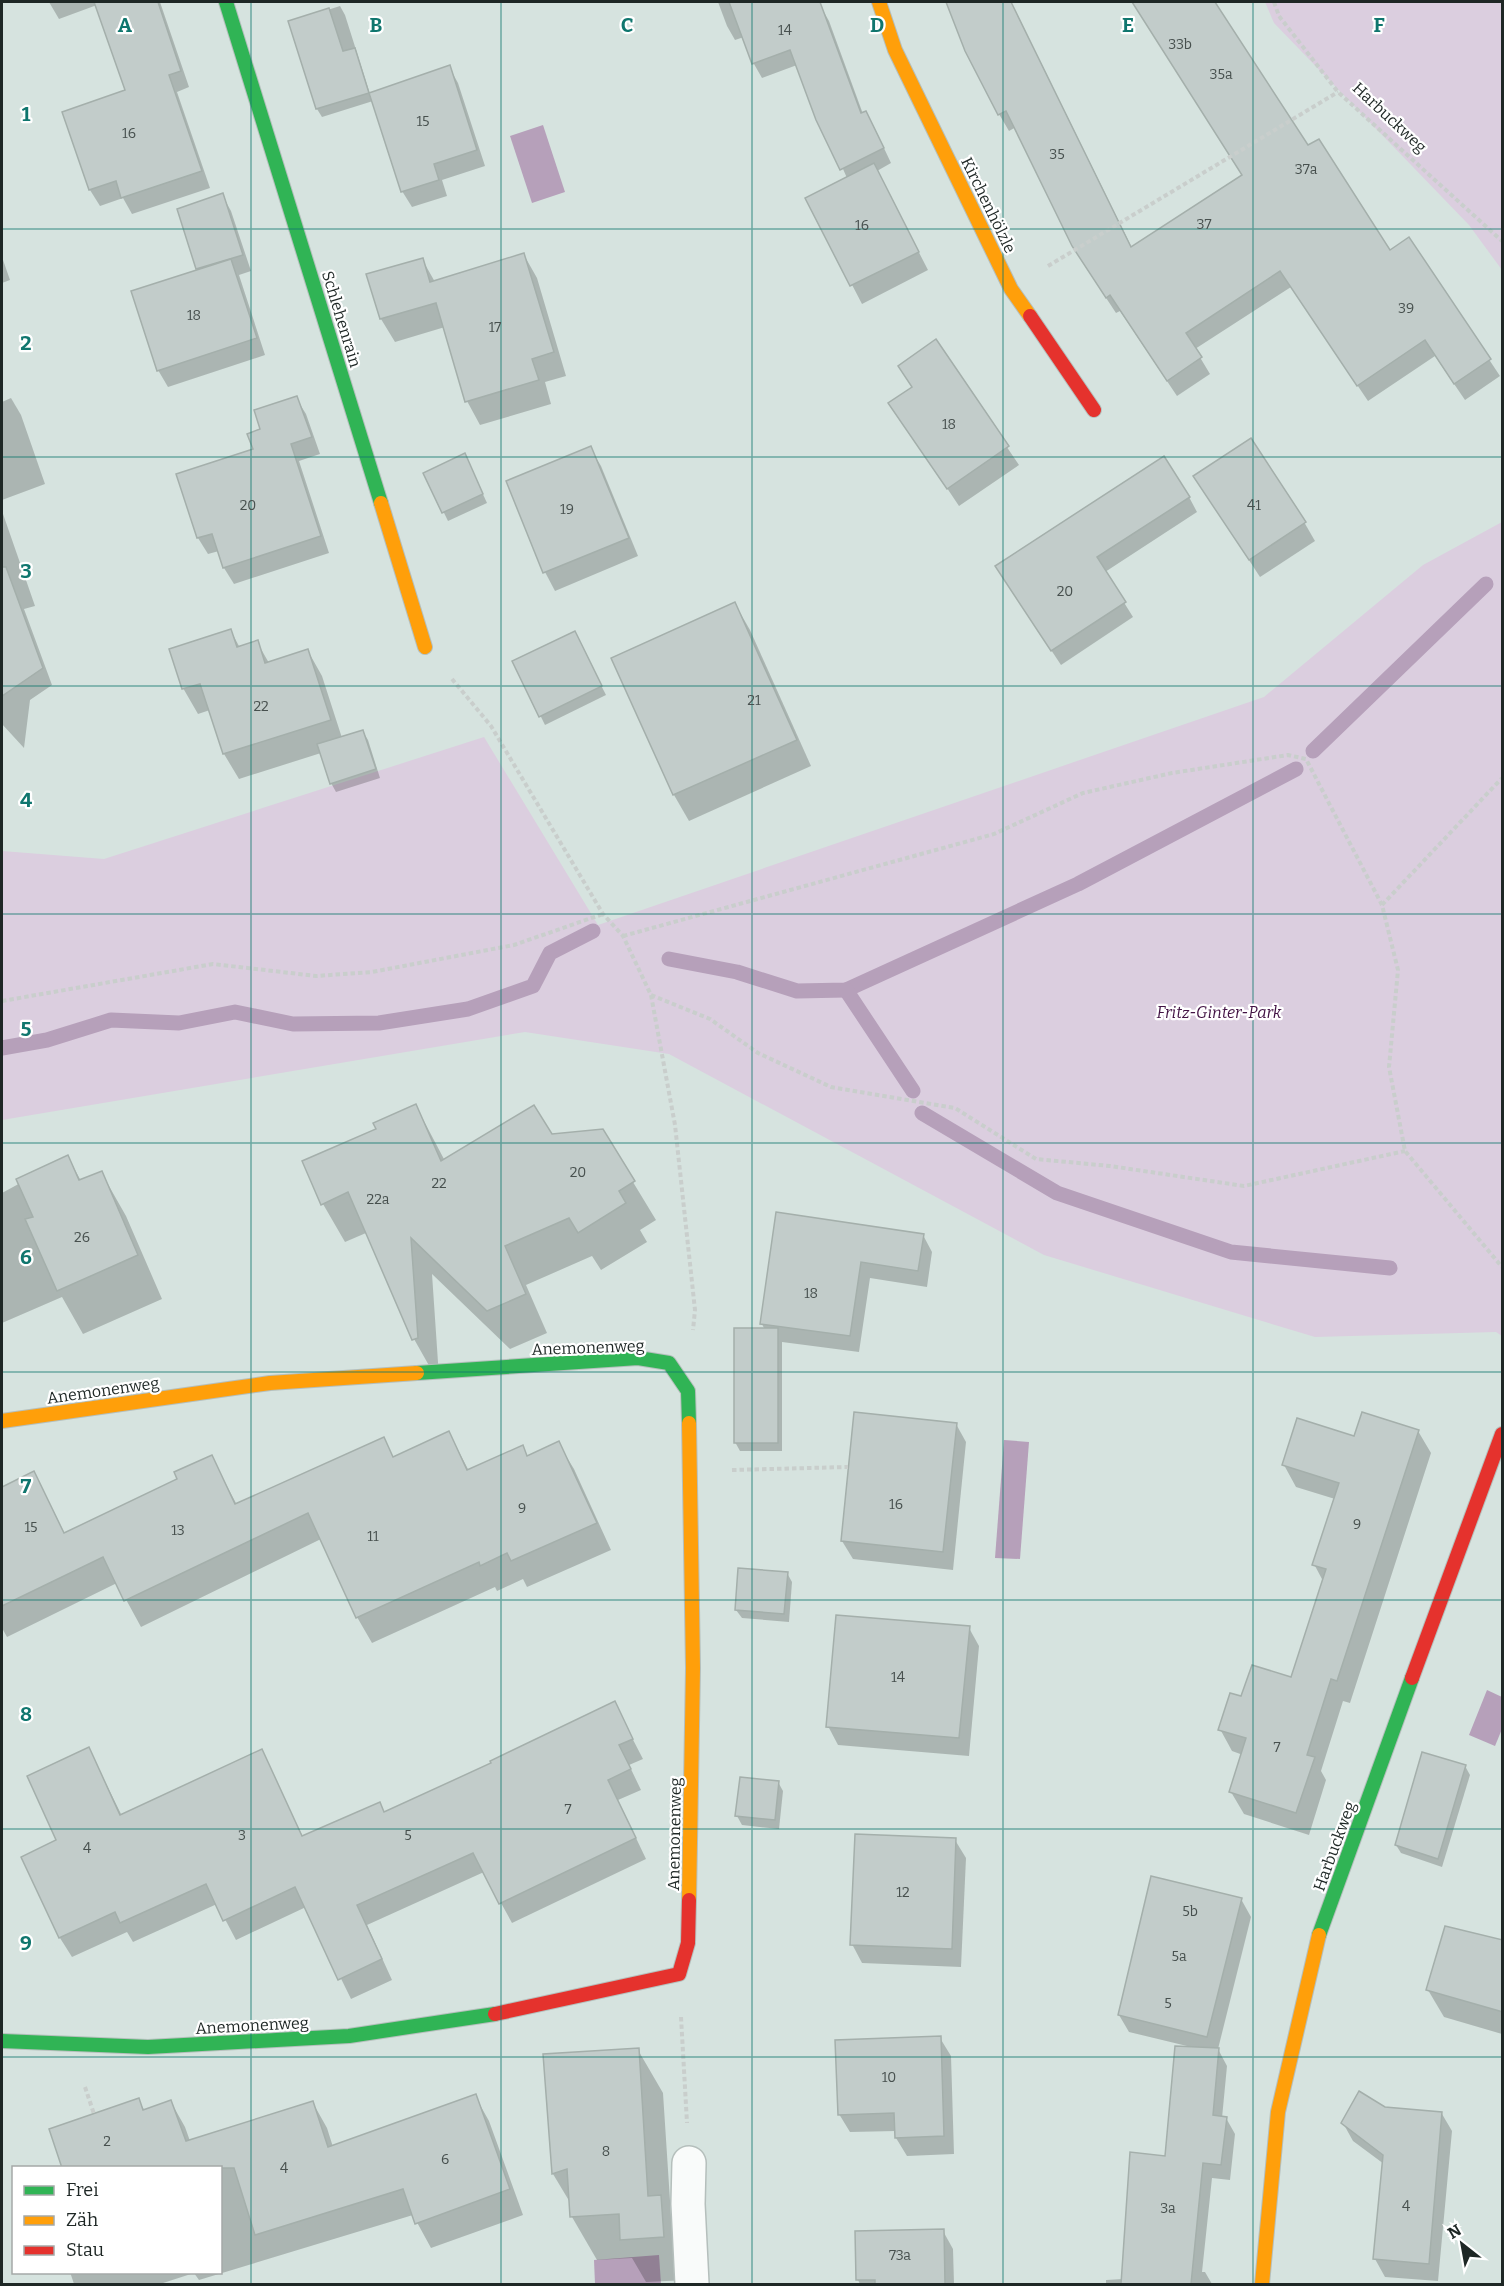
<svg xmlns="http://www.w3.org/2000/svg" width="1504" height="2286" viewBox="0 0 1504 2286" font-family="Bitter,serif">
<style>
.green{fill:#dbcedf}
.water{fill:#b6a0ba}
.shadow{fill:#0003}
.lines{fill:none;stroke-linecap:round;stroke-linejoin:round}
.stream{stroke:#b6a0ba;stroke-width:15}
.building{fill:#c2ccca;stroke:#a4afab;stroke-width:1.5}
.street-casing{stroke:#b5bfbc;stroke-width:36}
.fast-casing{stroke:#b5bfbc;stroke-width:16}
.slow-casing{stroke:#b5bfbc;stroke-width:16}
.jam-casing{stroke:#b5bfbc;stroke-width:16}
.path{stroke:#c9cecc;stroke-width:4;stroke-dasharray:4.5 3;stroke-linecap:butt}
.street{stroke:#f9fbfa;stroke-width:33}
.fast{stroke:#30b455;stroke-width:14}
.slow{stroke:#ff9f0a;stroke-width:14}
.jam{stroke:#e5322d;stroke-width:14}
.grid{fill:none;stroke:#0f766e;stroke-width:1.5;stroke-opacity:0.55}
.labels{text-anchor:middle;stroke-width:4.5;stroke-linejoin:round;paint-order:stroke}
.number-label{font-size:14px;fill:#47504e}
.street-label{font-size:16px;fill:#1e2725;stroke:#fff}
.park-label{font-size:16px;font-style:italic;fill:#421244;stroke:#fff}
.grid-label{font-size:20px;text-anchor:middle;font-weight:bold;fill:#0f766e;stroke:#fff;stroke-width:4.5;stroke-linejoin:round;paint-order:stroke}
</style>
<rect width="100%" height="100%" fill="#d6e3df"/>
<g class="green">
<polygon points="1265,2 1502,2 1502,270 1469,225 1274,23"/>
<polygon points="1502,522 1502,1336 1496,1332 1315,1337 1044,1255 669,1054 525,1032 2,1120 2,851 104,859 484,737 598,925 1264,697 1423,565"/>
</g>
<g class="water">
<polygon points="543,125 565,192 532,203 510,136"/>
<polygon points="1004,1440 1029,1442 1020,1559 995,1558"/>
<polygon points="1487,1690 1502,1697 1502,1729 1495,1746 1469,1735"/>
<polygon points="659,2255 661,2284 595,2284 594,2260"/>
</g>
<g class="shadow">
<polygon points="49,2 160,2 189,87 177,92 210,188 132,214 123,198 100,206 90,190 64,113 127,91 97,5 59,19"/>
<polygon points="718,2 809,2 812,10 821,7 829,21 863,114 874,127 891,163 877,171 928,270 862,304 807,198 847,178 797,65 762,78 754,64 744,37 735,40 727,26"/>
<polygon points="947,2 1011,2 1132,248 1243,176 1134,2 1213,2 1308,148 1390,252 1409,239 1500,376 1465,400 1435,356 1368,401 1291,287 1195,349 1210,374 1177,396 1120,311 1116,313 1083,263 1016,127 1009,131 999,114 967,50"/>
<polygon points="340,6 345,15 370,94 449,67 458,83 485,166 442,180 447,196 412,207 402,191 373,101 322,117 317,109 290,22"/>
<polygon points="222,195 231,211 251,271 239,275 265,355 168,387 158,370 199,271 197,268"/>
<polygon points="524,255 537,278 566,376 545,382 551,404 480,425 467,401 445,327 395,342 381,319 368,275 422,259 435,282"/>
<polygon points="2,257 10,280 2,283"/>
<polygon points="935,341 1019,465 959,506 890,403 913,388"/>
<polygon points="11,398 21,415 45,484 2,500 2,402"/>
<polygon points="296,398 306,414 320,454 299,461 329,553 234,584 224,568 219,551 208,554 198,538 178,475 254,450 262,430"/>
<polygon points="590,448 601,466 638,556 555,591 545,572 508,482"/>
<polygon points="469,464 487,503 448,521 425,474"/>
<polygon points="1206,494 1304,522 1315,541 1260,577"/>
<polygon points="1189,497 1197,512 1105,572 1133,617 1061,665 1006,582"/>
<polygon points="2,511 35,606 24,609 52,685 30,700 24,748 2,724"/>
<polygon points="735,604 750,630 811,766 689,821 674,795 613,658"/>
<polygon points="231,631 240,648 257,642 269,663 308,651 322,676 342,738 363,732 368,740 380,778 336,792 331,783 321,753 239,779 224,754 210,710 198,714 183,688"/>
<polygon points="579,642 606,695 545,725 514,662"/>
<polygon points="416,1106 445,1161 551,1136 602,1131 656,1220 640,1230 647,1242 601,1270 592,1256 526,1285 547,1333 510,1349 432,1274 439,1377 436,1378 414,1339 366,1233 345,1242 323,1204 378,1130"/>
<polygon points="68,1157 81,1181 101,1172 126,1216 162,1299 83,1334 62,1297 2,1323 2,1193"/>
<polygon points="777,1214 923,1235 932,1252 927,1287 870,1278 859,1352 782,1342 782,1451 740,1451 735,1442 765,1330 762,1324"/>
<polygon points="855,1414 956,1424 966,1442 953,1570 853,1559 842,1541"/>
<polygon points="1418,1431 1431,1453 1350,1703 1343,1701 1321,1771 1326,1780 1309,1835 1244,1814 1231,1792 1243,1755 1232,1751 1220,1729 1242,1698 1292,1679 1323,1581 1314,1564 1335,1499 1296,1487 1284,1465 1355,1438"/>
<polygon points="449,1433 469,1471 522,1447 528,1457 558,1443 574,1469 611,1550 527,1587 523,1579 497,1591 495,1587 372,1643 357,1617 321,1539 141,1627 117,1583 7,1637 2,1628 2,1489 33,1473 65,1534 180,1480 211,1456 237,1505 383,1439 394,1458"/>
<polygon points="787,1573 792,1582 789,1622 742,1618 736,1610"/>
<polygon points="969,1628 979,1646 969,1756 838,1745 828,1726"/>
<polygon points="614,1703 643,1759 629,1765 641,1790 618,1800 646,1859 512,1923 484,1872 367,1925 392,1980 351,1999 306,1907 236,1940 217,1904 133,1942 127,1932 72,1957 60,1938 23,1857 58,1841 89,1749 122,1816 261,1751 303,1837 385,1813 493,1764"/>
<polygon points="1465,1766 1470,1775 1442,1867 1401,1853 1396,1845"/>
<polygon points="778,1782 783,1791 779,1829 742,1825 737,1816"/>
<polygon points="955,1840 966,1858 961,1967 862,1963 852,1944"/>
<polygon points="1241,1899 1251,1917 1218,2049 1227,2066 1222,2118 1226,2118 1235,2134 1230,2180 1212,2178 1202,2272 1205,2272 1212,2284 1106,2284 1106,2280 1123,2279 1166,2158 1187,2046 1129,2032 1119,2015"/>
<polygon points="1502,1941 1502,2034 1444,2017 1428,1990"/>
<polygon points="940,2038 951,2056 954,2154 907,2156 896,2138 896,2131 850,2132 839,2114"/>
<polygon points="638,2050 663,2093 671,2216 685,2240 688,2280 646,2282 632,2258 597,2260 572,2217 571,2204 553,2174 545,2056"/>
<polygon points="475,2096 489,2121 523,2215 431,2248 413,2215 199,2280 194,2273 160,2284 74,2284 70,2272 220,2272 220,2168 63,2168 138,2100 145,2111 171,2102 185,2127 190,2141 313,2103 327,2128 333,2147"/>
<polygon points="1384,2108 1442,2114 1452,2131 1438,2281 1385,2277 1375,2259 1384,2164 1353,2141 1343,2123"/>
<polygon points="943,2231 953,2249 954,2284 860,2284 858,2280"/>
</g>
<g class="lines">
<g class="stream">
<polyline points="1313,751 1486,584"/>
<polyline points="669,959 737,972 797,991 846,990 1078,884 1296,769"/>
<polyline points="846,990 913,1091"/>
<polyline points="2,1048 47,1040 111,1020 179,1023 235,1012 293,1024 379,1023 468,1009 533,986 550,953 593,931"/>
<polyline points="922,1113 1057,1193 1231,1252 1390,1268"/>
</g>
</g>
<g class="building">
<polygon points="94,2 158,2 181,71 169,75 202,171 121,198 116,181 89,190 62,112 125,90"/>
<polygon points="729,2 820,2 861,113 866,111 884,148 840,170 816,120 790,50 752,64"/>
<polygon points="946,2 1011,2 1131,247 1242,175 1132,2 1215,2 1308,145 1319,139 1390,250 1409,237 1491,359 1454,384 1425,340 1357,386 1280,271 1186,333 1202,357 1167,381 1110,295 1106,298 1072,246 1006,111 998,115 965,51"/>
<polygon points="329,8 343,51 355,48 369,93 316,109 288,21"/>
<polygon points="450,65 477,150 434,164 439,180 401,192 369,93"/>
<polygon points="874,163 919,252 850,286 805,198"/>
<polygon points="223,193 243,255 196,269 177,209"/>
<polygon points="524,253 554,352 532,359 539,380 465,402 436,303 380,319 366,274 423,258 430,282"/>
<polygon points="231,259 257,338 157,371 131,291"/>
<polygon points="936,339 1009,446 947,489 888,403 912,387 898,366"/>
<polygon points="297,396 312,437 291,444 321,536 223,568 212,534 197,538 176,474 253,449 247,434 260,429 254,410"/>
<polygon points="1251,438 1306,522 1249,560 1193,476"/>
<polygon points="591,446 629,538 543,573 506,481"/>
<polygon points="465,453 483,494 442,513 423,473"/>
<polygon points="1164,456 1190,497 1097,557 1126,602 1051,651 995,566"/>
<polygon points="2,567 6,567 43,668 2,696"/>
<polygon points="735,602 797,740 673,795 611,658"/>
<polygon points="231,629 237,647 258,640 265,663 308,649 331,720 223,754 200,684 182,689 169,649"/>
<polygon points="575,631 602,686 539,717 512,661"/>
<polygon points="363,730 376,769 330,784 317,744"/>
<polygon points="416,1104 441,1161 534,1105 552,1134 603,1129 635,1181 619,1191 626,1203 578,1233 569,1218 505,1246 526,1294 487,1311 411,1238 418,1338 412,1340 348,1192 321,1205 302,1161 376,1129 373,1123"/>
<polygon points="68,1155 79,1180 102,1171 138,1255 57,1291 25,1219 33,1217 16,1179"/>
<polygon points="776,1212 924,1234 918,1271 861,1262 850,1336 760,1324"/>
<rect x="734" y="1328" width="44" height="115"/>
<polygon points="854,1412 957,1423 943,1552 841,1541"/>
<polygon points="1362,1412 1419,1430 1337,1681 1331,1679 1307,1755 1315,1757 1296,1813 1229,1792 1246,1738 1218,1730 1230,1693 1241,1696 1252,1665 1291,1677 1326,1569 1312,1565 1339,1483 1282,1465 1297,1418 1354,1436"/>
<polygon points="449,1431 467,1470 523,1445 527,1456 559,1441 597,1523 511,1561 507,1553 480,1566 479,1562 356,1618 308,1513 124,1601 103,1557 2,1606 2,1487 34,1471 64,1533 177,1479 174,1472 212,1455 235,1504 384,1437 393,1457"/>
<polygon points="738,1568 788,1572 784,1614 735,1610"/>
<polygon points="836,1615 970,1626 959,1738 826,1727"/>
<polygon points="615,1701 633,1739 619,1745 631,1769 608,1780 636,1838 499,1904 473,1853 357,1905 382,1959 338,1980 295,1887 223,1921 206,1884 120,1923 115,1912 59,1938 21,1857 56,1840 27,1776 89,1747 120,1815 262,1749 302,1836 380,1802 384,1812 491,1763 490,1761"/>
<polygon points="1422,1752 1466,1765 1438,1859 1395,1845"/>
<polygon points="740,1777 779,1781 775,1820 735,1816"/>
<polygon points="855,1834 956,1838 952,1949 850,1945"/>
<polygon points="1151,1876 1242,1898 1207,2037 1118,2015"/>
<polygon points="1445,1926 1503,1940 1503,2012 1426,1990"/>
<polygon points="941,2036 944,2136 895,2138 894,2113 838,2115 835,2040"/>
<polygon points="1175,2046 1219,2048 1213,2115 1227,2117 1221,2165 1203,2163 1191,2284 1121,2284 1130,2152 1165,2156"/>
<polygon points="639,2048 648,2196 661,2195 664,2237 620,2240 619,2214 570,2217 567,2169 552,2174 543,2054"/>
<polygon points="1359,2091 1385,2107 1442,2112 1429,2264 1373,2259 1383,2155 1341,2123"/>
<polygon points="476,2094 510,2189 415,2224 403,2189 255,2235 234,2168 62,2168 49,2129 139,2098 143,2110 171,2100 186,2141 313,2101 328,2147"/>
<polygon points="944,2229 945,2284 875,2284 875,2280 856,2280 855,2231"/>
</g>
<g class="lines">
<g class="street-casing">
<polyline id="street" points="689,2163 688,2204 692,2284"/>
</g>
<g class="fast-casing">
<g id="fast">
<polyline points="226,2 381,503"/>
<polyline points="417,1373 638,1358 669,1363 688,1391 689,1423"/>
<polyline points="1319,1935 1412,1678"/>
<polyline points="2,2041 148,2047 349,2036 495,2014"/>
</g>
</g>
<g class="slow-casing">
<g id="slow">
<polyline points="879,2 895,50 1011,289 1030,316"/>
<polyline points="381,503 425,647"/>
<polyline points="2,1421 270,1383 417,1373"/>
<polyline points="689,1423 693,1668 689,1900"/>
<polyline points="1262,2284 1278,2112 1319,1935"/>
</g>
</g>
<g class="jam-casing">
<g id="jam">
<polyline points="1030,316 1094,410"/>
<polyline points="1412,1678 1502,1434"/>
<polyline points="495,2014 679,1974 688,1943 689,1900"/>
</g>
</g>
<g class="path">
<polyline points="1274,2 1279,16 1338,92 1502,241"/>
<polyline points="1048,266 1338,92"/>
<polyline points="452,679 491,726 603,914 623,936 651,995 675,1125 695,1310 693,1330"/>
<polyline points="1382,905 1502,778"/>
<polyline points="623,936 994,834 1083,793 1172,773 1288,755 1306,759 1382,905 1398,970 1389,1067 1405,1151 1502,1267"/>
<polyline points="651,995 710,1019 758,1053 831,1087 955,1108 1036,1159 1110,1166 1244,1186 1405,1151"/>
<polyline points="2,1001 213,964 316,976 372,972 514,945 603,914"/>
<polyline points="732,1470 848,1467"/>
<polyline points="681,2017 687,2123"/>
<polyline points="85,2087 94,2114"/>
</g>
<use href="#street" class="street"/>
<use href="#fast" class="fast"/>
<use href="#slow" class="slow"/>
<use href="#jam" class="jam"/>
</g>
<path class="grid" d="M 251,2 L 251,2284M 501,2 L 501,2284M 752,2 L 752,2284M 1003,2 L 1003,2284M 1253,2 L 1253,2284M 2,229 L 1502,229M 2,457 L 1502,457M 2,686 L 1502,686M 2,914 L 1502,914M 2,1143 L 1502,1143M 2,1372 L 1502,1372M 2,1600 L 1502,1600M 2,1829 L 1502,1829M 2,2057 L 1502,2057"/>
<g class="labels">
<g class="number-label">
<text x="785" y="35">14</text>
<text x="1180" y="49">33b</text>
<text x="1221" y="79">35a</text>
<text x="423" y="126">15</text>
<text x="129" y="138">16</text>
<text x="1057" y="159">35</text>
<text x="1306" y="174">37a</text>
<text x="1204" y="229">37</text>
<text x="862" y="230">16</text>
<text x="1406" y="313">39</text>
<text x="194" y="320">18</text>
<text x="495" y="332">17</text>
<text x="949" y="429">18</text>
<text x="248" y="510">20</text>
<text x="1254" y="510">41</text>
<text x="567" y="514">19</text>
<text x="1065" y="596">20</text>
<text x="754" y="705">21</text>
<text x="261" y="711">22</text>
<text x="578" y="1177">20</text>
<text x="439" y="1188">22</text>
<text x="378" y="1204">22a</text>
<text x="82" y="1242">26</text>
<text x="811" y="1298">18</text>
<text x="896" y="1509">16</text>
<text x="522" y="1513">9</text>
<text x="1357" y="1529">9</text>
<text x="31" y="1532">15</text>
<text x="178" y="1535">13</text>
<text x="373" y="1541">11</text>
<text x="898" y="1682">14</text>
<text x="1277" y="1752">7</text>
<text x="568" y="1814">7</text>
<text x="242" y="1840">3</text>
<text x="408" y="1840">5</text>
<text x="87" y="1853">4</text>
<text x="903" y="1897">12</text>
<text x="1190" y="1916">5b</text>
<text x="1179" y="1961">5a</text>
<text x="1168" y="2008">5</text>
<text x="889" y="2082">10</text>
<text x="107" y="2146">2</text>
<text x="606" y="2156">8</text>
<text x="445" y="2164">6</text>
<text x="284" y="2173">4</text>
<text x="1406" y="2211">4</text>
<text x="1168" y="2213">3a</text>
<text x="900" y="2260">73a</text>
</g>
<g class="street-label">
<text transform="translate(1390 117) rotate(43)" y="6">Harbuckweg</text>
<text transform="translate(989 205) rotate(64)" y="6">Kirchenhölzle</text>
<text transform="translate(342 319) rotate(73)" y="6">Schlehenrain</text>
<text transform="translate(588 1347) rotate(-2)" y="6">Anemonenweg</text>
<text transform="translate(103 1390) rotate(-8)" y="6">Anemonenweg</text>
<text transform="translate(674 1834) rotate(-89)" y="6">Anemonenweg</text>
<text transform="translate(1334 1846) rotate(-70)" y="6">Harbuckweg</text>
<text transform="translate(252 2025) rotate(-3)" y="6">Anemonenweg</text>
</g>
<g class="park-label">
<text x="1219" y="1018">Fritz-Ginter-Park</text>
</g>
</g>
<g class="grid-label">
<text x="125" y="32">A</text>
<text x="376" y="32">B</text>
<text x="627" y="32">C</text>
<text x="877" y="32">D</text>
<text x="1128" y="32">E</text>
<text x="1379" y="32">F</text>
<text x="26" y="121">1</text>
<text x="26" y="350">2</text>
<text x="26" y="578">3</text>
<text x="26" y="807">4</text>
<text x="26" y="1036">5</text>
<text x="26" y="1264">6</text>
<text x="26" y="1493">7</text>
<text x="26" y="1721">8</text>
<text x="26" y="1950">9</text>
</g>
<rect width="1504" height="2286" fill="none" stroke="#1e2725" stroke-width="6"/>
<rect x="12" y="2166" width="210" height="108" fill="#ffffff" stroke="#a5a9a8" stroke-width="1.5"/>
<rect x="24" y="2186" width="30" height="9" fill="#30b455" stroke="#a5a9a8" stroke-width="1.5"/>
<text x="66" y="2196" font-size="18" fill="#1e2725">Frei</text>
<rect x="24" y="2216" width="30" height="9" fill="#ff9f0a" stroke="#a5a9a8" stroke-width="1.5"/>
<text x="66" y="2226" font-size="18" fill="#1e2725">Zäh</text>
<rect x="24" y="2246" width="30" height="9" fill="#e5322d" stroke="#a5a9a8" stroke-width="1.5"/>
<text x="66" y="2256" font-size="18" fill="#1e2725">Stau</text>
<g transform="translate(1462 2244) rotate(329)" stroke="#ffffff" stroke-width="4.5" paint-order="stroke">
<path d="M0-4.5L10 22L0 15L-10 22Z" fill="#1e2725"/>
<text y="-9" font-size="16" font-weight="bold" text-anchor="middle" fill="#1e2725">N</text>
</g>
</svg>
